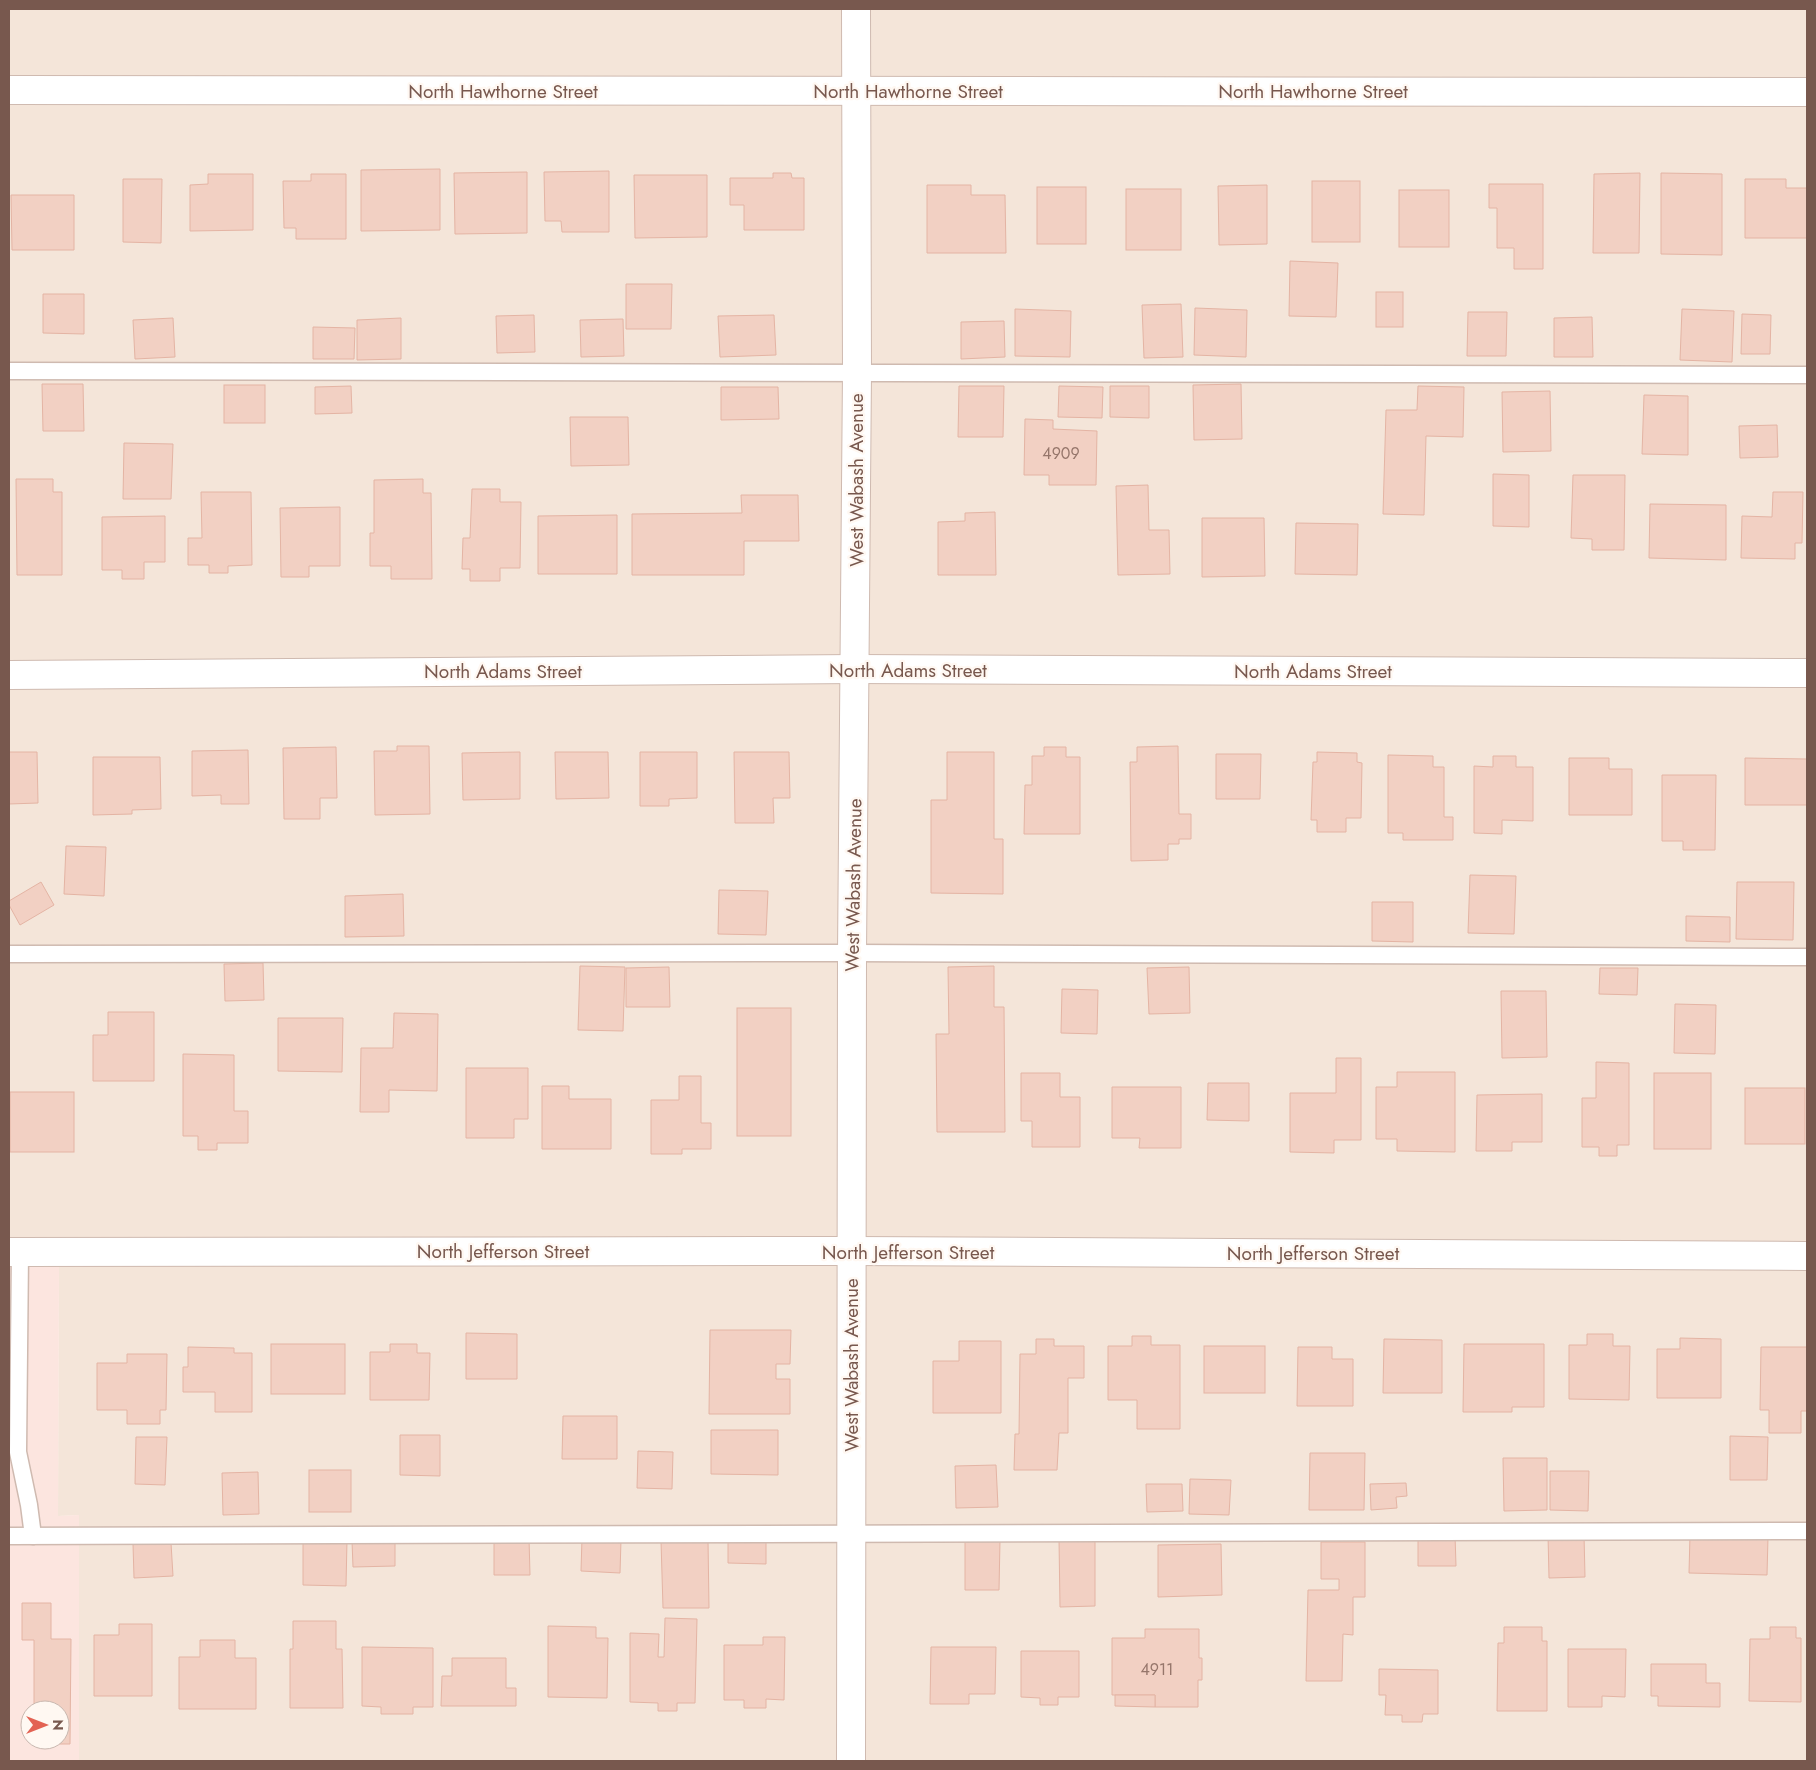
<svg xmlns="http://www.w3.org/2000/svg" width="1816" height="1770" viewBox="0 0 1816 1770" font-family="Jost,sans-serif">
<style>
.residential{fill:#f4e5d9}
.commercial{fill:#fce5df;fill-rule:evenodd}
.building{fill:#f2d0c3;stroke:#e4b4a4}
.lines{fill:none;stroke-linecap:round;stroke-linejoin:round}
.lane-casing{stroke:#cfbab0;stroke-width:19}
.street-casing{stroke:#cfbab0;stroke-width:30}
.lane{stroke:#fff;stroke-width:16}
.street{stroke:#fff;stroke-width:28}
.labels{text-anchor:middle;stroke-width:4.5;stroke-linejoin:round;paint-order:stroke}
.number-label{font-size:16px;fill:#96766b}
.street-label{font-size:19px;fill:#78584e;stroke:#fff8f2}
</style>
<rect width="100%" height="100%" fill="#fcf4eb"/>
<polygon class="residential" points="9,9 1807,9 1807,1761 79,1761 79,1515 58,1516 59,1267 9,1267"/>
<path class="commercial" d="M 9,1267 L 59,1267 L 58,1516 L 79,1515 L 79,1761 L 9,1761 ZM 30,1710 L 60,1710 L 60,1740 L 30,1740 Z"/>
<g class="building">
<polygon points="440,169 440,230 361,231 361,170"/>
<polygon points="609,171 609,232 562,232 561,221 545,221 544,172"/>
<polygon points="527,172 527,233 455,234 454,173"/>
<polygon points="773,173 791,173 792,178 804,178 804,230 744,230 744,205 730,205 730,178 773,178"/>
<polygon points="1640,173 1639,253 1593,253 1594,174"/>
<polygon points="1661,173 1722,174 1722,255 1661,254"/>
<polygon points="208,174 253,174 253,230 190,231 190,185 208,184"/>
<polygon points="311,174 346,174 346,239 296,239 296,228 284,228 283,181 311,181"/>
<polygon points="634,175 707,175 707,237 635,238"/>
<polygon points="123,179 162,179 161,243 123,242"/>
<polygon points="1745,179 1786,179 1786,188 1807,188 1807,238 1745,238"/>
<rect x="1312" y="181" width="48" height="61"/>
<polygon points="1489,184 1543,184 1543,269 1514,269 1514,248 1497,248 1497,208 1489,208"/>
<polygon points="927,185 971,185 971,195 1005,195 1006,253 927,253"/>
<polygon points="1267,185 1267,244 1219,245 1218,186"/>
<rect x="1037" y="187" width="49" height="57"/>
<rect x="1126" y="189" width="55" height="61"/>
<rect x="1399" y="190" width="50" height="57"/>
<polygon points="11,195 74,195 74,250 12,250"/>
<polygon points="1290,261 1338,263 1336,317 1289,316"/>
<polygon points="626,284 672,284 671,329 626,329"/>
<rect x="1376" y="292" width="27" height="35"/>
<polygon points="43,294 84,294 84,334 43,333"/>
<polygon points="1181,304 1183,357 1144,358 1142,305"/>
<polygon points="1195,308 1247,310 1246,357 1194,355"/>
<polygon points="1015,309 1071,311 1070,357 1015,356"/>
<polygon points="1682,309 1734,311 1732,362 1680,360"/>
<polygon points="1468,312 1507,312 1506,356 1467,356"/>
<polygon points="1742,314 1771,315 1770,354 1741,354"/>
<polygon points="534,315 535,352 497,353 496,316"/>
<polygon points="774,315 776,355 720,357 718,316"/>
<polygon points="1592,317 1593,357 1554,357 1554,318"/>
<polygon points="173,318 175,357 135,359 133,320"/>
<polygon points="401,318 401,359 357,360 357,320"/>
<polygon points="623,319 624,356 581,357 580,320"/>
<polygon points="1004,321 1005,357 961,359 961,322"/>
<polygon points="313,327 355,328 354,359 313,359"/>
<polygon points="42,384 83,384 84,431 43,431"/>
<polygon points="1241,384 1242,439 1194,440 1193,385"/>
<rect x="224" y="385" width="41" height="38"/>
<polygon points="351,386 352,413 315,414 315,387"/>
<polygon points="959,386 1004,386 1003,437 958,437"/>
<polygon points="1059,386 1103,387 1102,418 1058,417"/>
<polygon points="1110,386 1149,386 1149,418 1110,417"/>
<polygon points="1418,386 1464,387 1463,437 1426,436 1424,515 1383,514 1386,410 1417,410"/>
<polygon points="721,387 778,387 779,419 721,420"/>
<polygon points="1550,391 1551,451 1503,452 1502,392"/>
<polygon points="1644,395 1688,396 1688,455 1642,454"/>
<polygon points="570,417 628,417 629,465 571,466"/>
<polygon points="1025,419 1053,420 1053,429 1097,431 1096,485 1049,485 1049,475 1024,475"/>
<polygon points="1777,425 1778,457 1740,458 1739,426"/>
<polygon points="124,443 173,444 171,499 123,499"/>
<polygon points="1493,474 1529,475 1529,527 1493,526"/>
<polygon points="1573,475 1625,475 1624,550 1592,550 1592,539 1571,538"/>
<polygon points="16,479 53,479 53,492 62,492 62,575 17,575"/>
<polygon points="423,479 423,493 431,493 432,579 391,579 391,566 370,566 370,533 374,533 374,480"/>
<polygon points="1148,485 1149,530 1169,530 1170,574 1118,575 1116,486"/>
<polygon points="472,489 500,489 500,502 521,502 520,568 500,568 500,581 470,581 470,569 462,569 463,538 470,538"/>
<polygon points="201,492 251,492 252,565 228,566 228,573 209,573 209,565 188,565 188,538 202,538"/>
<polygon points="1773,492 1803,492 1802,543 1795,543 1795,559 1741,558 1742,516 1772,517"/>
<polygon points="741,495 798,495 799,541 744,541 744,575 632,575 632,514 742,513"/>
<polygon points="1650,504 1726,505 1726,560 1649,558"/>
<polygon points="340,507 340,566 309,566 309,577 281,577 280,508"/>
<polygon points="995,512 996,575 938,575 938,522 965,521 965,513"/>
<polygon points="617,515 617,574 538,574 538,516"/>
<polygon points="165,516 165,562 144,562 144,579 122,579 122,570 102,570 102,517"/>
<polygon points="1202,518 1264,518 1265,576 1202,577"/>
<polygon points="1296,523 1358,524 1357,575 1295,574"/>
<polygon points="397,746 429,746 430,814 375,815 374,751 397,751"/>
<polygon points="1178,746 1179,814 1191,814 1191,839 1179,839 1179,844 1168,844 1168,860 1131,861 1130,762 1137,762 1137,747"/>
<polygon points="336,747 337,798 320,798 320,819 284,819 283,748"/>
<polygon points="1044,747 1066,747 1066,757 1080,757 1080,834 1024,834 1025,785 1032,785 1032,756 1044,756"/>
<polygon points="248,750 249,804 221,804 221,795 192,796 192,751"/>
<polygon points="9,752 37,752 38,803 9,804"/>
<polygon points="520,752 520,799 463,800 462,753"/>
<polygon points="555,752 608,752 609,798 556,799"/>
<polygon points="640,752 697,752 697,798 669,799 669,806 640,806"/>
<polygon points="734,752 789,752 790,798 773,798 774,823 735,823"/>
<polygon points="947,752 994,752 994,839 1003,839 1003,894 931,893 931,800 947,800"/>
<polygon points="1317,752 1357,753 1357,762 1362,763 1361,818 1346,818 1346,832 1317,832 1317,820 1311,820 1313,762 1317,762"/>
<polygon points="1216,754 1261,754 1260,799 1216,799"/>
<polygon points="1388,755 1433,756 1433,767 1444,767 1444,817 1453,817 1453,840 1403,840 1403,833 1388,833"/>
<polygon points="1493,756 1516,756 1516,767 1533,767 1533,821 1502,820 1502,834 1474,833 1474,766 1493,767"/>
<polygon points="93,757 160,757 161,809 132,810 132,814 93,815"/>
<polygon points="1569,758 1609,758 1609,769 1632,769 1632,815 1569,815"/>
<polygon points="1745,758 1807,759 1807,805 1745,805"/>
<polygon points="1662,775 1716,775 1715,850 1683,850 1683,841 1662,841"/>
<polygon points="66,846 106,847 104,896 64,894"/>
<polygon points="1470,875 1516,876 1514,934 1468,933"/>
<polygon points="41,882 54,905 20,925 9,905 9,901"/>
<polygon points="1737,882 1794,882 1793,940 1736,939"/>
<polygon points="719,890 768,891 766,935 718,934"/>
<polygon points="403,894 404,936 345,937 345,896"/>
<polygon points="1372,902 1413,902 1413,942 1372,941"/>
<polygon points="1686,916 1730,917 1730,942 1686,941"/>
<polygon points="263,963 264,1000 225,1001 224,964"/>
<polygon points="580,966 625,967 623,1031 578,1030"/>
<polygon points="994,966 994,1007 1004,1007 1005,1132 937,1132 936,1034 949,1034 948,967"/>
<polygon points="669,967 670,1007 626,1007 626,968"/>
<polygon points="1189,967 1190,1013 1149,1014 1147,968"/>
<polygon points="1600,968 1638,968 1637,995 1599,994"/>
<polygon points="1062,989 1098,990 1097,1034 1061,1033"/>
<polygon points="1501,991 1546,991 1547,1057 1502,1058"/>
<polygon points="1675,1004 1716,1005 1715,1054 1674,1053"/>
<rect x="737" y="1008" width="54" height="128"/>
<polygon points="108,1012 154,1012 154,1081 93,1081 93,1035 108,1035"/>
<polygon points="394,1013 438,1014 437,1091 389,1090 389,1112 360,1112 361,1048 393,1048"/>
<polygon points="278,1018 343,1018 342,1072 278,1071"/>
<polygon points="183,1054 234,1055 234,1111 248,1111 248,1143 217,1143 217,1150 198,1150 198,1136 183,1136"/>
<polygon points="1336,1058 1361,1058 1361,1140 1334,1140 1334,1153 1290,1152 1290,1093 1336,1093"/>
<polygon points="1596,1062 1629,1063 1629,1145 1617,1145 1617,1156 1599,1156 1599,1147 1582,1147 1582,1098 1596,1098"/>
<polygon points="466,1068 528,1068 528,1119 514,1119 514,1138 466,1138"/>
<polygon points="1397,1072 1455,1072 1455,1152 1397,1151 1397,1139 1376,1139 1376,1087 1397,1087"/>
<polygon points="1021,1073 1060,1073 1060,1097 1080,1097 1080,1147 1032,1147 1032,1121 1021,1121"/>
<rect x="1654" y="1073" width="57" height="76"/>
<polygon points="679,1076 701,1076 701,1123 711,1123 711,1149 682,1149 682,1154 651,1154 651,1100 679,1100"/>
<polygon points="1208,1083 1249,1083 1249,1121 1207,1120"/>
<polygon points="542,1086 569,1086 569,1099 611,1099 611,1149 542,1149"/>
<polygon points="1112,1087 1181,1087 1181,1148 1139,1148 1140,1138 1112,1138"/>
<rect x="1745" y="1088" width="60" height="56"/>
<rect x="10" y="1092" width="64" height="60"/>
<polygon points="1542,1094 1542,1142 1512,1142 1512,1151 1476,1151 1477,1095"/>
<polygon points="710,1330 791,1330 790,1364 776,1364 776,1379 790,1379 790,1414 709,1414"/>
<polygon points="466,1333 517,1334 517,1379 466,1379"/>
<polygon points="1587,1334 1613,1334 1613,1346 1630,1346 1629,1400 1569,1399 1569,1345 1587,1345"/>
<polygon points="1132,1336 1151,1336 1151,1345 1180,1345 1180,1429 1137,1429 1137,1400 1108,1400 1108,1346 1132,1346"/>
<polygon points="1680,1338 1721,1339 1721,1398 1657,1398 1657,1349 1680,1349"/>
<polygon points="1036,1339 1054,1339 1054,1346 1084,1346 1084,1378 1068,1378 1068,1433 1059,1433 1057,1470 1014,1470 1015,1434 1019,1434 1020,1354 1036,1354"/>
<polygon points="1384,1339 1442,1340 1442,1393 1383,1393"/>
<polygon points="959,1341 1001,1341 1001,1413 933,1413 933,1361 959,1361"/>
<rect x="271" y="1344" width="74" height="50"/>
<polygon points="390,1344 417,1344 417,1353 430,1353 429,1400 370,1400 370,1352 390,1352"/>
<polygon points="1464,1344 1544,1344 1544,1407 1512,1407 1512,1412 1463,1412"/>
<rect x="1204" y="1346" width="61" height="47"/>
<polygon points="188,1347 234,1348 234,1353 252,1353 252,1412 215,1412 215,1392 183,1392 183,1367 188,1367"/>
<polygon points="1298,1347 1332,1347 1332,1359 1353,1359 1353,1406 1297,1406"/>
<polygon points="1761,1347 1807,1347 1807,1411 1801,1411 1801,1433 1769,1433 1769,1410 1760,1410"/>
<polygon points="127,1354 167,1354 166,1410 160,1410 160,1424 127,1424 127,1410 97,1410 97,1363 127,1363"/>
<polygon points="563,1416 617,1416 617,1459 562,1459"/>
<polygon points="711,1430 778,1430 778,1475 711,1474"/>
<polygon points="400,1435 440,1435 440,1476 400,1475"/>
<polygon points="1730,1436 1768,1437 1767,1480 1730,1480"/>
<polygon points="136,1437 167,1437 165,1485 135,1484"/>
<polygon points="638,1451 673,1452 672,1489 637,1488"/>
<polygon points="1310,1453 1365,1453 1364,1510 1309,1510"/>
<polygon points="1503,1458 1547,1458 1547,1510 1504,1511"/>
<polygon points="996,1465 998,1507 956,1508 955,1466"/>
<rect x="309" y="1470" width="42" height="42"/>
<polygon points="1550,1471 1589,1471 1588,1511 1550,1510"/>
<polygon points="258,1472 259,1514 223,1515 222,1473"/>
<polygon points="1190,1479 1231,1480 1229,1515 1189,1514"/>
<polygon points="1406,1483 1407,1496 1396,1497 1397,1508 1371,1510 1370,1484"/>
<polygon points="1146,1484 1182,1484 1183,1511 1147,1512"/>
<polygon points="1418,1535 1455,1535 1456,1566 1418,1566"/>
<polygon points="1548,1535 1584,1535 1585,1577 1549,1578"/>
<polygon points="1690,1535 1768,1537 1767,1575 1689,1573"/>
<polygon points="728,1537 766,1538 766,1564 728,1563"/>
<polygon points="529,1538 530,1575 494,1575 494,1539"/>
<polygon points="582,1538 621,1540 620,1573 581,1571"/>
<polygon points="303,1539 347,1540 346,1586 303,1585"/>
<polygon points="965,1539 1000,1540 999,1590 965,1590"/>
<polygon points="1059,1539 1095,1539 1095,1606 1060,1607"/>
<polygon points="395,1540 395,1566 353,1567 352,1541"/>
<polygon points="708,1540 709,1608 663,1608 661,1541"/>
<polygon points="1321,1542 1365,1542 1365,1597 1353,1597 1353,1635 1343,1634 1342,1681 1306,1681 1308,1590 1339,1590 1339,1579 1321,1579"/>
<polygon points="171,1543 173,1576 134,1578 133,1544"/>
<polygon points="1221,1544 1222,1595 1158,1597 1158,1545"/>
<polygon points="22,1603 51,1603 51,1639 71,1639 70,1744 33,1744 34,1740 60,1740 60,1710 34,1710 34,1640 22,1640"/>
<polygon points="665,1618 697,1619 695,1703 677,1703 677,1711 658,1711 658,1703 630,1702 630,1633 659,1634 658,1657 664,1657"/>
<polygon points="293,1621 336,1621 336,1649 342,1649 343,1708 290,1708 290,1649 293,1649"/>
<polygon points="119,1624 152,1624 152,1696 94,1696 94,1635 119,1635"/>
<polygon points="548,1626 596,1627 596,1638 608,1638 607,1698 548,1697"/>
<polygon points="1504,1627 1542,1627 1542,1641 1547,1641 1547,1711 1497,1711 1498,1643 1504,1643"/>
<polygon points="1770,1627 1796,1627 1796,1638 1801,1638 1801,1702 1749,1701 1750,1639 1770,1639"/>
<polygon points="1145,1629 1199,1629 1199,1658 1202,1658 1202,1680 1198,1680 1198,1707 1155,1707 1155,1695 1112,1695 1112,1638 1145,1638"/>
<polygon points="763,1637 785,1637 784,1700 766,1699 766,1708 744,1708 744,1700 724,1700 724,1645 763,1645"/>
<polygon points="200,1640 235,1640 235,1658 256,1658 256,1709 179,1709 179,1657 200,1657"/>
<polygon points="362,1647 433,1648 433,1707 413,1707 413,1714 381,1714 381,1707 362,1706"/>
<polygon points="931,1647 996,1647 995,1694 969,1694 969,1704 930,1704"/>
<polygon points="1568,1649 1626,1649 1625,1697 1602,1696 1602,1707 1568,1707"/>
<polygon points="1021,1651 1079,1651 1079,1697 1058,1697 1058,1705 1040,1705 1040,1698 1021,1697"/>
<polygon points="452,1658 506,1658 506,1688 516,1688 516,1706 441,1706 442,1676 452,1676"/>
<polygon points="1651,1664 1706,1664 1706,1683 1720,1683 1720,1707 1658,1706 1658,1696 1651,1696"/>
<polygon points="1379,1669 1438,1670 1438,1714 1423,1714 1422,1722 1402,1722 1402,1715 1385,1715 1386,1695 1379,1695"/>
<polygon points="1115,1695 1155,1695 1155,1707 1115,1706"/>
</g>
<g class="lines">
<g class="lane-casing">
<g id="lane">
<polyline points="9,371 1807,375"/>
<polyline points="9,954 852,953 1807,957"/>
<polyline points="20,1252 18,1452 29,1505 33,1536"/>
<polyline points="9,1536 1807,1531"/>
</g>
</g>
<g class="street-casing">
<g id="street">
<polyline points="9,90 1807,92"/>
<polyline points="9,675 855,669 1807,673"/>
<polyline points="9,1252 851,1251 1807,1256"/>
<polyline points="851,1761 852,953 857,372 856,9"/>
</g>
</g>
<use href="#lane" class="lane"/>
<use href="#street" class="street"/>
</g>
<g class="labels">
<g class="number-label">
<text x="1061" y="459">4909</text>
<text x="1157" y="1675">4911</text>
</g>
<g class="street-label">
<text x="503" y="98">North Hawthorne Street</text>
<text x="908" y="98">North Hawthorne Street</text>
<text x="1313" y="98">North Hawthorne Street</text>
<text transform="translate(856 480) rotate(-90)" y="7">West Wabash Avenue</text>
<text x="908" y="677">North Adams Street</text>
<text x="503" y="678">North Adams Street</text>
<text x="1313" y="678">North Adams Street</text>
<text transform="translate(853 885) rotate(-89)" y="7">West Wabash Avenue</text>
<text x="503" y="1258">North Jefferson Street</text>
<text x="908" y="1259">North Jefferson Street</text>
<text x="1313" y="1260">North Jefferson Street</text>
<text transform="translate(851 1365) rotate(-90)" y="7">West Wabash Avenue</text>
</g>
</g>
<rect width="1816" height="1770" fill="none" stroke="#78584e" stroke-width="20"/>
<g transform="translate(45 1725) rotate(90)"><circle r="24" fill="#fff8f2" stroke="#c9b8b0"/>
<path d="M0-4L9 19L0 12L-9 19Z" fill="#e36253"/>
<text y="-8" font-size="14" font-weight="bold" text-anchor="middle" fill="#78584e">N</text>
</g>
</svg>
